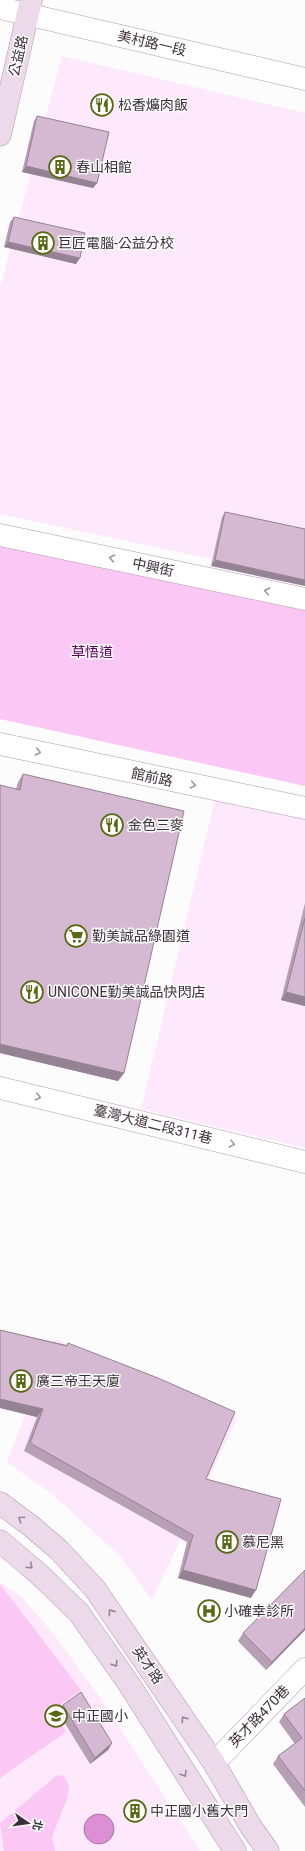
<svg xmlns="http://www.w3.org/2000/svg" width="305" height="1851" viewBox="0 0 305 1851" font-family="Roboto,'Noto Sans TC',sans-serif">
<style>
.built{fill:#fee8fb}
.green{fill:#fbc8f5}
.water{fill:#dd8fd5;stroke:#ac72a6}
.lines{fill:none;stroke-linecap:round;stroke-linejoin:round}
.minor-casing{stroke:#b297af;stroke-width:23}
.tertiary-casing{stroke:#b297af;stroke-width:23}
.secondary-casing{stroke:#b297af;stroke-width:23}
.minor{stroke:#fff;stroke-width:22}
.tertiary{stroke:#fff;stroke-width:22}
.secondary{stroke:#ecdaea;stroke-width:22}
.wall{fill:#b79fb5}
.shaded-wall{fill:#958293}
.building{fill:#d5b9d2;stroke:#958293}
.oneway{stroke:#9d989c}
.oneway2{stroke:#948592}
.labels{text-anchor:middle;stroke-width:3;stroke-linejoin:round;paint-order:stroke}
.street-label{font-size:14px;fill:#3b3039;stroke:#fcfcfc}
.poi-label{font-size:14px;fill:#3b3039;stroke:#fcfcfc;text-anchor:start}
.park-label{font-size:14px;fill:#62005f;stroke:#fcfcfc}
</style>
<rect width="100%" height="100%" fill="#fcfcfc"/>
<g class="built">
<polygon points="62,56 305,113 305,579 0,514 0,288"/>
<polygon points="215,799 305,818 305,1148 141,1109"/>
<polygon points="55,1339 237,1418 152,1600 120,1556 52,1494 7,1462"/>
<polygon points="0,1582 21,1597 49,1628 97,1693 200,1851 0,1851"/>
</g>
<g class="green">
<polygon points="0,544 305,610 305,786 0,719"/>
<polygon points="0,1584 81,1690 53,1710 66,1732 0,1778"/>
<polygon points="63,1775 69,1785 67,1799 52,1837 55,1851 4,1851 0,1823 56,1776"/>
</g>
<circle class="water" cx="99" cy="1829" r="15"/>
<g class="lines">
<g class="minor-casing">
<g id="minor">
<polyline points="0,535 305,599"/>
<polyline points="0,744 305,808"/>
<polyline points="0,1088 305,1162"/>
<polyline points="214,1763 305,1669"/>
</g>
</g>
<g class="tertiary-casing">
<polyline id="tertiary" points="0,8 305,79"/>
</g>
<g class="secondary-casing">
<g id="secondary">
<polyline points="0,135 31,0"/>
<polyline points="0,1503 31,1526 59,1550 95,1589 214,1763 251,1827 268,1851"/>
<polyline points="0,1541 39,1574 79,1613 129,1684 235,1851"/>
</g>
</g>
<use href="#minor" class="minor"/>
<use href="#tertiary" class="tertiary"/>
<use href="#secondary" class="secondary"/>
</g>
<g class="wall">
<polygon points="37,116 97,183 93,188 22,172 34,121"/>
<polygon points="14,217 76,264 4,247 10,222"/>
<polygon points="225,512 305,529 211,566 222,517"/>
<polygon points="23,774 124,1073 118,1081 0,1053 0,785 16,789 18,782"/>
<polygon points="305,903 305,1006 281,1000"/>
<polygon points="0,1330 67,1345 68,1343 206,1479 251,1598 178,1578 187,1542 24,1451 37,1417 0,1408"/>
<polygon points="305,1570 305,1630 266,1670 238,1641 243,1633"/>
<polygon points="305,1698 305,1807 273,1764 278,1756 295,1744 279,1722 284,1714"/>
<polygon points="63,1705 112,1743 108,1750 90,1764 58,1712"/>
</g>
<g class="shaded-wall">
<polygon points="26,166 97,183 93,188 22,172"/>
<polygon points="8,242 80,258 76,264 4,247"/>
<polygon points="215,560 305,580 305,586 211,566"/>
<polygon points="286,992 305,997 305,1006 281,1000"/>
<polygon points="0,1044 124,1073 118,1081 0,1053"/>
<polygon points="0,1399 43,1409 37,1417 0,1408"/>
<polygon points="183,1570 256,1590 251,1598 178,1578"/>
<polygon points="305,1628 305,1630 266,1670 272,1662"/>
<polygon points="112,1743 108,1750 90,1764 95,1758"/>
</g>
<g class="building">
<polygon points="37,116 109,132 97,183 26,166"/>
<polygon points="14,217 85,233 80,258 8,242"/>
<polygon points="225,512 305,529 305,580 215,560"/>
<polygon points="23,774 184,811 124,1073 0,1044 0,785 20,790"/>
<polygon points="305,918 305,997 286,992"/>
<polygon points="0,1330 67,1346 68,1343 158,1378 235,1412 206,1479 281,1499 256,1590 183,1570 193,1535 30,1443 43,1409 0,1399"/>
<polygon points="305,1570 305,1628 272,1662 243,1633"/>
<polygon points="81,1692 112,1743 95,1758 63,1705"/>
<polygon points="305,1698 305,1791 278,1756 302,1738 284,1714"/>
</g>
<defs><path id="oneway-chevron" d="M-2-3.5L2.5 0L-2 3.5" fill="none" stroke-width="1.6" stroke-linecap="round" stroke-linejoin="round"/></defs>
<g class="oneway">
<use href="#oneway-chevron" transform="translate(112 558) rotate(-168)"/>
<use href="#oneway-chevron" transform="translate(267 591) rotate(-168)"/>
<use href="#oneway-chevron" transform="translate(38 752) rotate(12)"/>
<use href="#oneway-chevron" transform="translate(193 785) rotate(12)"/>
<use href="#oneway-chevron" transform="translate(38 1097) rotate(13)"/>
<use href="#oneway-chevron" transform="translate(232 1144) rotate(14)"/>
</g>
<g class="oneway2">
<use href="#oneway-chevron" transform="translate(21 1519) rotate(-145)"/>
<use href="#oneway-chevron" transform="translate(30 1566) rotate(41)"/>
<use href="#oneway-chevron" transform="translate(111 1612) rotate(-125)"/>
<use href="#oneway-chevron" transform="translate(115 1664) rotate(56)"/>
<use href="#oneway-chevron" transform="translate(184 1719) rotate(-124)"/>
<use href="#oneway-chevron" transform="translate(184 1774) rotate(58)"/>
</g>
<defs>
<g id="restaurant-ring" transform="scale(1.15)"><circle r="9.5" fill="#fcfcfc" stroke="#596913" stroke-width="1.5"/><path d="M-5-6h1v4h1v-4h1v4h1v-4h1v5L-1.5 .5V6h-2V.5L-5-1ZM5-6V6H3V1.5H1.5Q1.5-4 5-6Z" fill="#596913"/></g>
<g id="building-ring" transform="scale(1.15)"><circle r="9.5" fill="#fcfcfc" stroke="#596913" stroke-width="1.5"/><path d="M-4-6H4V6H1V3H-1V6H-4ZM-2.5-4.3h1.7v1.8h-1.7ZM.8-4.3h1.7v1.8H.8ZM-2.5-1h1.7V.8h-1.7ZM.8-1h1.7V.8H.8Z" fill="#596913"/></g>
<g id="supermarket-ring" transform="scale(1.15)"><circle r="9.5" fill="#fcfcfc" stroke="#596913" stroke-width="1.5"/><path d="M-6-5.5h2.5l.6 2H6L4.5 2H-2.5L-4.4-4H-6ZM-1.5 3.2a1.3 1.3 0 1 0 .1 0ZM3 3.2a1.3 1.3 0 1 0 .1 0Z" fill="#596913"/></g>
<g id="hospital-ring" transform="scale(1.15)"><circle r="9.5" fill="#fcfcfc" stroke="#596913" stroke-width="1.5"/><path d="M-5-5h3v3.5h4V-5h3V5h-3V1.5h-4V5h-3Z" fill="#596913"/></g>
<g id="school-ring" transform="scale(1.15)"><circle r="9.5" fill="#fcfcfc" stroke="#596913" stroke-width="1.5"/><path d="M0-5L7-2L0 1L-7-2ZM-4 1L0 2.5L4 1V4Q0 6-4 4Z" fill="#596913"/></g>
</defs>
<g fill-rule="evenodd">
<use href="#restaurant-ring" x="102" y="105"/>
<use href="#building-ring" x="60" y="167"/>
<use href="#building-ring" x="43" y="243"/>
<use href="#restaurant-ring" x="112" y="825"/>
<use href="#supermarket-ring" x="76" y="936"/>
<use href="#restaurant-ring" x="32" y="992"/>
<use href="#building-ring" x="21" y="1381"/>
<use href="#building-ring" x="227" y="1542"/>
<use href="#hospital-ring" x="209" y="1611"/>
<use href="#school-ring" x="56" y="1716"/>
<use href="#building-ring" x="135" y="1811"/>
</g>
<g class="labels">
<g class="street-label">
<text transform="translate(152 43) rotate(13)" y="5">美村路一段</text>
<text transform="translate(18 56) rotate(-77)" y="5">公益路</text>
<text transform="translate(153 567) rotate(12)" y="5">中興街</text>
<text transform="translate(152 777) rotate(12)" y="5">館前路</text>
<text transform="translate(153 1124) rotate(14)" y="5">臺灣大道二段311巷</text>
<text transform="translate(148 1665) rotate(56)" y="5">英才路</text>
<text transform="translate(259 1716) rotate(-46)" y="5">英才路470巷</text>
</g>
<g class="poi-label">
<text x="118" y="110">松香爌肉飯</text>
<text x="76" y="172">春山相館</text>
<text x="58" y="248">巨匠電腦-公益分校</text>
<text x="128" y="830">金色三麥</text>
<text x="92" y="941">勤美誠品綠園道</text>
<text x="48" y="997">UNICONE勤美誠品快閃店</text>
<text x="36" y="1386">廣三帝王天廈</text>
<text x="242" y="1547">慕尼黑</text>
<text x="224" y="1616">小確幸診所</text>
<text x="72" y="1721">中正國小</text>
<text x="150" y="1816">中正國小舊大門</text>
</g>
<g class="park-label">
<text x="92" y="657">草悟道</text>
</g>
</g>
<g transform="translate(28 1823) rotate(103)" stroke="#fcfcfc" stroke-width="3" paint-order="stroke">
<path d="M0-3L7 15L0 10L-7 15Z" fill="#3b3039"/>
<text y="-6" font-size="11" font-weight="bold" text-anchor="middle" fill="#3b3039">北</text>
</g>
</svg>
